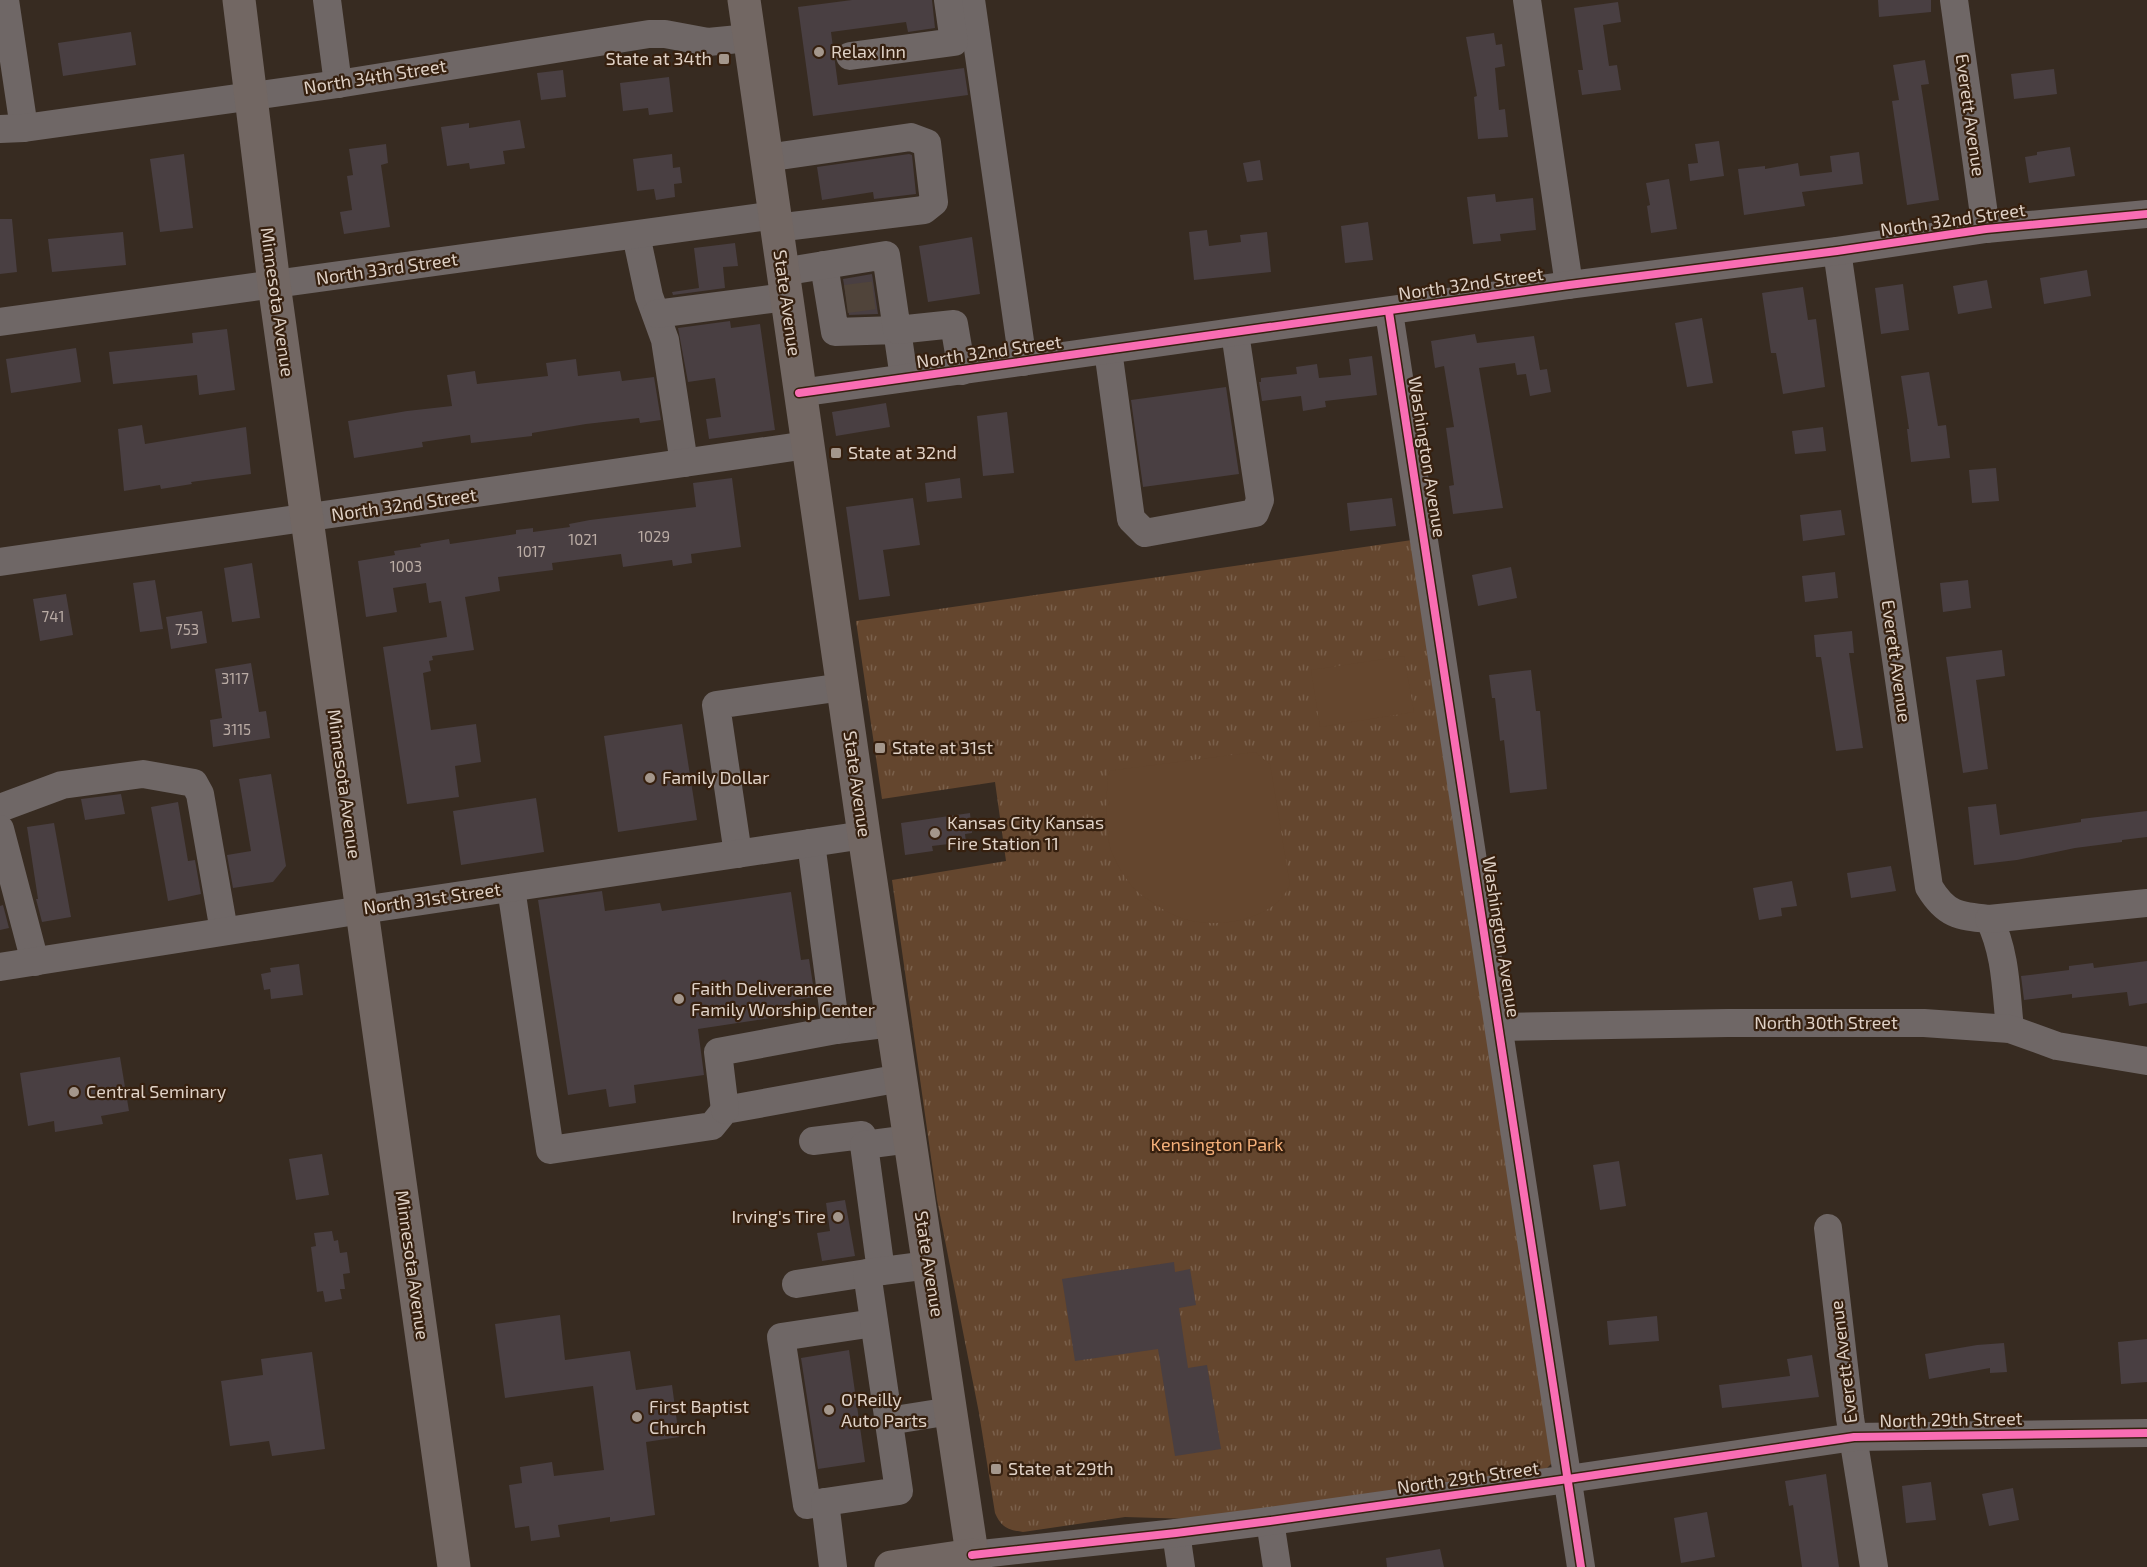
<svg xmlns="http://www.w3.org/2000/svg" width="2147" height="1567" viewBox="0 0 2147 1567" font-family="'Exo 2',sans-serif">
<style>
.grass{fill:url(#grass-tufts)}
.pitch{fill:#64462e}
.building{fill:#493f42}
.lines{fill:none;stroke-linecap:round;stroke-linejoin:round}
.minor-tunnel{stroke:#50443a;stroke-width:28;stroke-dasharray:28 14;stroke-linecap:butt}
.minor{stroke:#6f6766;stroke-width:28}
.major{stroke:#726763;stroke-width:33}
.cycleway-casing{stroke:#36200f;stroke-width:11}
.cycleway{stroke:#f96db3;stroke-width:8}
.poi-dot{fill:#a4978c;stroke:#36200f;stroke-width:2}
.labels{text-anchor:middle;stroke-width:4.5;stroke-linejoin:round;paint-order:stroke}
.number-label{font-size:15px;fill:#baaca5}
.poi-label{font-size:18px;fill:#dfd1c6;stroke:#36200f;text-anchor:start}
.street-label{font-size:18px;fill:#dfd1c6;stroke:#36200f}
.park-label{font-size:18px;fill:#f6b17b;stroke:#36200f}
</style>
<defs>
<pattern id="grass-tufts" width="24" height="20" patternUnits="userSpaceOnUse" patternTransform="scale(1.5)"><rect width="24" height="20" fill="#64462e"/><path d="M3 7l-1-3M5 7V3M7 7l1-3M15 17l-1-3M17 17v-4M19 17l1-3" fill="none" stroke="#7a604b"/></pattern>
</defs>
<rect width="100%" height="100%" fill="#372b21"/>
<path class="grass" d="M 1412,540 L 1552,1463 L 1546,1469 L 1192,1519 L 1125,1517 L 1023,1532 C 1008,1530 1001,1527 995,1513 L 979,1413 L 937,1200 L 892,880 L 1006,861 L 995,782 L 882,799 L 856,621 Z"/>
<g class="pitch">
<polygon points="1404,656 1414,712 1320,727 1311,670"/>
<path d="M 1255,752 L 1270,764 L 1290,885 C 1287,890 1284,896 1280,900 C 1257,922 1215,928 1184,919 C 1170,915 1140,896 1131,885 C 1124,876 1116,863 1112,853 C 1104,834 1107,792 1108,771 Z"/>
</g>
<g class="building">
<polygon points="852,0 932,0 935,28 908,32 906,22 831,32 838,85 964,68 968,95 813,116 798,7"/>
<polygon points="1878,0 1931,0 1931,12 1879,17"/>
<polygon points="1618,2 1621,22 1603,25 1609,66 1617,65 1621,90 1582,95 1578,70 1583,70 1574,8"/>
<polygon points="131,32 136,65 63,76 58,43"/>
<polygon points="1494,33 1496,45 1502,44 1505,66 1495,68 1499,110 1505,109 1508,137 1478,139 1474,97 1477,96 1466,37"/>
<polygon points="1925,60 1929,84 1921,85 1939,200 1907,205 1892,101 1899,100 1893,65"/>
<polygon points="2054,69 2057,94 2014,99 2011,74"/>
<polygon points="563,70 566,97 541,100 537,73"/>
<polygon points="669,77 673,112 649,115 648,108 623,111 620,83"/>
<polygon points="520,120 525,148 503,151 505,164 470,169 469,163 447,166 441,127 469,123 469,128"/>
<polygon points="1719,141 1724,176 1690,181 1688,164 1698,163 1695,144"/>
<polygon points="386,144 388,163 381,165 390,227 344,234 340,212 352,210 347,176 353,175 349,149"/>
<polygon points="2070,147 2075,176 2029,183 2025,157 2037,155 2037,152"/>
<polygon points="1859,152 1863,184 1802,192 1805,206 1744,215 1738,169 1765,166 1765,169 1798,163 1800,176 1832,172 1830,156"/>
<polygon points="184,154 193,228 160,232 150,159"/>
<polygon points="672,154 673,168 680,167 682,183 674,184 675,197 656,200 654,189 637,191 633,159"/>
<polygon points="909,154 912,155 916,194 874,199 873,192 822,200 817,167"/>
<polygon points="1260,160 1263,180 1247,182 1243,163"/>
<polygon points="1669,179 1677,229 1651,233 1647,206 1650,205 1646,183"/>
<polygon points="1495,194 1496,202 1533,198 1536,230 1500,234 1501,241 1473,244 1467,197"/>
<polygon points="0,219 12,219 17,272 0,274"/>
<polygon points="1368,222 1373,260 1345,263 1341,226"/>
<polygon points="1207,230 1209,246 1241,242 1240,235 1267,232 1271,272 1194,280 1189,232"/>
<polygon points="123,232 126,265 52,272 48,239"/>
<polygon points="972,237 980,294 928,302 919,246"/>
<polygon points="735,243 738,266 723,267 725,288 673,295 672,292 699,288 694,248"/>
<polygon points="2087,270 2091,296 2044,304 2040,278"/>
<polygon points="872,274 878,314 849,315 843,279"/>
<polygon points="1987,280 1992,308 1958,314 1953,286"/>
<polygon points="1903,284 1909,330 1881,334 1875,288"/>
<polygon points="1803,287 1808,320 1816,319 1825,387 1783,394 1776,353 1771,353 1762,293"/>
<polygon points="1702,318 1713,383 1687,387 1675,323"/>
<polygon points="730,321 731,328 760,324 775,430 709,439 706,419 721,417 715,378 688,382 678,328"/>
<polygon points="227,329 235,390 199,395 197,375 113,384 109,352 193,343 192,333"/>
<polygon points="1475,334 1477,343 1534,336 1540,370 1547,369 1551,392 1530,396 1526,374 1517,375 1515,363 1479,368 1503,508 1453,514 1449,486 1454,485 1446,428 1454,427 1444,366 1435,368 1431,341"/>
<polygon points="76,348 81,382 11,393 6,359"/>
<polygon points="1372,356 1377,395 1325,401 1326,407 1303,411 1301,396 1262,401 1259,382 1261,382 1261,378 1297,374 1296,367 1317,364 1319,378 1351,375 1349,359"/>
<polygon points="576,359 578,376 620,371 622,381 654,377 661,420 640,423 639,418 586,424 532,433 532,436 471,443 470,435 422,442 423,447 354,458 348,421 407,411 452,406 447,375 475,371 477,384 548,376 546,363"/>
<polygon points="1929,372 1938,426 1946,425 1950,458 1911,462 1907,429 1909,429 1901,376"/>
<polygon points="1226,387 1239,474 1143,487 1131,400"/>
<polygon points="886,403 890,427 836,436 832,412"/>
<polygon points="1007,412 1014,473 983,476 977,416"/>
<polygon points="142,425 145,444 246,427 251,474 191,482 192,484 161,489 160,485 124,491 118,429"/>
<polygon points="1823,427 1826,451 1795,454 1792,431"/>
<polygon points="1996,468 1999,501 1972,503 1969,470"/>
<polygon points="732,478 741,547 691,554 692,563 673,566 672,560 623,567 621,554 552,563 553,570 498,577 500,591 465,597 474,650 432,656 433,660 429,661 431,671 423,673 431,730 476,724 481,762 455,766 459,797 407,804 383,647 447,637 441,601 429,603 426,583 393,588 397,612 366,617 358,561 395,555 394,551 421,547 420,544 449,539 450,544 516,534 516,530 533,528 533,532 570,527 569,524 590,520 696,507 693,483"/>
<polygon points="960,478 962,498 927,502 925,483"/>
<polygon points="913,498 920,545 883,550 890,596 859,600 846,507"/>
<polygon points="1392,498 1396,526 1350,531 1347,503"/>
<polygon points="1841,510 1845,535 1803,541 1800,515"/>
<polygon points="252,563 260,618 232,622 224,568"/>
<polygon points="1511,567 1517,598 1478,606 1472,575"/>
<polygon points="1835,572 1838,598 1805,602 1802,576"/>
<polygon points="155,580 163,629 140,632 133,583"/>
<polygon points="1968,580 1971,608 1943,612 1940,583"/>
<polygon points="66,594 73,635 40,641 33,599"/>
<polygon points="202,611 207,643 171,649 166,617"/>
<polygon points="1852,631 1854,653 1849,653 1863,748 1836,751 1821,657 1816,657 1814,635"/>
<polygon points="2002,650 2005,676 1976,680 1988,769 1963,773 1946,657"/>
<polygon points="251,663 259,712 266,711 270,738 213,747 210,720 222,718 215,669"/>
<polygon points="1531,670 1536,711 1540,711 1547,789 1510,793 1504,740 1500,741 1495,698 1492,698 1489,675"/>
<polygon points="682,724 697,820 618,832 604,736"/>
<polygon points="271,774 286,866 273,882 233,888 227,855 251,851 239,779"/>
<polygon points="121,794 125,814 85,820 81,799"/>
<polygon points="536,798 544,852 461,865 453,811"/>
<polygon points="178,802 188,861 195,860 201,894 168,901 151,807"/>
<polygon points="1996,804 2000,835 2081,822 2081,819 2147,811 2147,837 2122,840 2122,842 2075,848 2017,860 1974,865 1968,807"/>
<polygon points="970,813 972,833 965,834 966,842 932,846 933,851 905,855 901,823"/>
<polygon points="54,823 71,917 42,922 36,899 38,899 27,827"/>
<polygon points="1891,866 1896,891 1851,898 1847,873"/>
<polygon points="1792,881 1797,906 1781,908 1782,916 1759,920 1753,888"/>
<polygon points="602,891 605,911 660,903 662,911 791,892 801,960 809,959 815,997 794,1000 796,1014 698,1029 704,1075 634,1085 636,1103 609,1107 606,1089 568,1095 538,900"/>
<polygon points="3,905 9,928 0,930 0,906"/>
<polygon points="2147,961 2147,1003 2129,1006 2127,992 2072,998 2072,994 2024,1000 2021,976 2069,970 2069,966 2093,963 2094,968"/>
<polygon points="299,964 303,995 271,999 270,989 264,990 261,974 271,972 270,968"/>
<polygon points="120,1057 129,1111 101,1116 103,1124 55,1132 54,1121 28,1126 20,1073"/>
<polygon points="322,1154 329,1195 296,1200 289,1159"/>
<polygon points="1619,1161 1626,1206 1600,1210 1593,1165"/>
<polygon points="845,1200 855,1256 822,1261 817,1233 830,1231 826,1203"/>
<polygon points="332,1231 334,1241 338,1240 340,1253 347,1252 350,1273 343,1274 345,1289 340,1289 342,1299 325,1302 323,1291 317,1292 311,1247 316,1246 314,1233"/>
<polygon points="1174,1262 1175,1272 1190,1269 1196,1305 1179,1308 1188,1368 1207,1365 1221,1449 1175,1456 1158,1349 1075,1361 1062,1279"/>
<polygon points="560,1315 565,1360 630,1351 636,1390 672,1385 679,1437 646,1442 655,1515 610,1522 610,1517 558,1525 560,1537 531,1541 529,1526 515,1528 509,1485 522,1483 520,1467 552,1462 554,1476 604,1470 593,1386 505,1398 495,1324"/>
<polygon points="1657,1316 1659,1341 1609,1345 1607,1321"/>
<polygon points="2147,1339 2147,1382 2121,1384 2118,1342"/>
<polygon points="2004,1343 2007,1372 1990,1373 1990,1368 1929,1379 1925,1354 1977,1345"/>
<polygon points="849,1350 865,1462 818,1469 801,1358"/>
<polygon points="312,1352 325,1449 272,1456 269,1441 230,1446 221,1381 263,1375 261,1359"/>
<polygon points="1812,1355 1819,1397 1722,1408 1719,1385 1790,1376 1787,1359"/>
<polygon points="1826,1474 1839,1567 1802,1567 1793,1505 1789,1506 1785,1481"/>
<polygon points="1931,1482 1936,1520 1906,1523 1902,1486"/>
<polygon points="2013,1488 2019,1520 1989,1526 1982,1494"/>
<polygon points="1707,1512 1715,1557 1681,1563 1674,1518"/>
<polygon points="1440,1549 1444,1567 1387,1567 1386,1558"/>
</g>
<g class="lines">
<polyline class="minor-tunnel" points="846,299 884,294"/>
<g class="minor">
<polyline points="5,0 24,128"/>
<polyline points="327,0 338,84"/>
<polyline points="971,0 1023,362"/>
<polyline points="1527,0 1569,285"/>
<polyline points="1954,0 1986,229"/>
<polyline points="850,56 954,42 948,0"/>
<polyline points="0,129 24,128 338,84 649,34 665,34 708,42 749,38"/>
<polyline points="766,158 911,137 927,143 934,202 924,210 776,228"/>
<polyline points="636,235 649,296 665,340 684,463"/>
<path d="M 1837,251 L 1929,887 C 1946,915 1958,916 1989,919 C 2006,952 2006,992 2010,1029"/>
<polyline points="824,265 835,332 897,330 904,378"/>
<polyline points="782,272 886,255 897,330 954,324 962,371"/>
<polyline points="1389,312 1581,1567"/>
<polyline points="656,314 786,297"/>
<polyline points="0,322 775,215"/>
<polyline points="1108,350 1131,519 1145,533 1255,513 1260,500 1235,333"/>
<polyline points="799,393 1569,285 1837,251 1986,229 2147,214"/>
<polyline points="0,562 807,445"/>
<polyline points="0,808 62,785 143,774 194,783 200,794 224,931"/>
<polyline points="0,829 35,962"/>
<polyline points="811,843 836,1030 892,1023"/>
<polyline points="738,854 716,705 843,687"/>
<polyline points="511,888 550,1150 712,1126 725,1110 901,1078"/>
<polyline points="1989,919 2147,903"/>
<polyline points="0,967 362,910 864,835"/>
<polyline points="1500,1027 1728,1023 1924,1023 2010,1029 2057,1046 2147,1061"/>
<polyline points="725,1110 718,1052 836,1030"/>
<polyline points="813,1141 862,1135 864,1145"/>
<polyline points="1828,1228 1850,1418 1874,1567"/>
<polyline points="881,1271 864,1145 910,1139"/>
<polyline points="796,1284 867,1273"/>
<polyline points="888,1421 951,1411"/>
<polyline points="825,1502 807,1505 781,1337 874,1323"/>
<polyline points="1270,1521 1277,1567"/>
<polyline points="1176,1533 1181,1567"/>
<polyline points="972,1555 1176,1533 1270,1521 1568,1479 1854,1437 2147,1433"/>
<polyline points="833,1567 825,1502 899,1491 867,1273 929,1265"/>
</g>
<g class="major">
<polyline points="239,0 274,284 454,1567"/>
<polyline points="744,0 864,835 974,1567"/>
<polyline points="891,1567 972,1555"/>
</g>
<g class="cycleway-casing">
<g id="cycleway">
<polyline points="1389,312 1581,1567"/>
<polyline points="799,393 1569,285 1837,251 1986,229 2147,214"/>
<polyline points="972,1555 1176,1533 1270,1521 1568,1479 1854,1437 2147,1433"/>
</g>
</g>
<use href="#cycleway" class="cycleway"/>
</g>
<g class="poi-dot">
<circle cx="819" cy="52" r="6"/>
<rect x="718" y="53" width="12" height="12" rx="3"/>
<rect x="830" y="447" width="12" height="12" rx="3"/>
<rect x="874" y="742" width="12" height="12" rx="3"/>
<circle cx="650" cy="778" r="6"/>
<circle cx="935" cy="833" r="6"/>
<circle cx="679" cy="999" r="6"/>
<circle cx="74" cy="1092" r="6"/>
<circle cx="838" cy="1217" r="6"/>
<circle cx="829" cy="1410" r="6"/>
<circle cx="637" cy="1417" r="6"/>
<rect x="990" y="1463" width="12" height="12" rx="3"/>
</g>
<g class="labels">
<g class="number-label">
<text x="654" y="542">1029</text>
<text x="583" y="545">1021</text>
<text x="531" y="557">1017</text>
<text x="406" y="572">1003</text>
<text x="53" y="622">741</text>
<text x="187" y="635">753</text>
<text x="235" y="684">3117</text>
<text x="237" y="735">3115</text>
</g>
<g class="poi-label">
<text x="831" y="58">Relax Inn</text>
<text x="712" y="65" text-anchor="end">State at 34th</text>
<text x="848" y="459">State at 32nd</text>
<text x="892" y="754">State at 31st</text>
<text x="662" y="784">Family Dollar</text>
<text x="947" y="829">Kansas City Kansas<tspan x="947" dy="21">Fire Station 11</tspan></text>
<text x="691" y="995">Faith Deliverance<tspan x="691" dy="21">Family Worship Center</tspan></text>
<text x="86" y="1098">Central Seminary</text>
<text x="826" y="1223" text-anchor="end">Irving's Tire</text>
<text x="841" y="1406">O'Reilly<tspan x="841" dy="21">Auto Parts</tspan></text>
<text x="649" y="1413">First Baptist<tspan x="649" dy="21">Church</tspan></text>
<text x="1008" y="1475">State at 29th</text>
</g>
<g class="street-label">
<text transform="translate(375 77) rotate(-9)" y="6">North 34th Street</text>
<text transform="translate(1970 115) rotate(82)" y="6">Everett Avenue</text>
<text transform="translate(1953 220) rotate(-8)" y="6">North 32nd Street</text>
<text transform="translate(387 269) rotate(-8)" y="6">North 33rd Street</text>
<text transform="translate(1471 284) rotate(-8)" y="6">North 32nd Street</text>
<text transform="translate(277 302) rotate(82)" y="6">Minnesota Avenue</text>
<text transform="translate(787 303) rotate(82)" y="6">State Avenue</text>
<text transform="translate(989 352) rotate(-8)" y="6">North 32nd Street</text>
<text transform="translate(1427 457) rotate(81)" y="6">Washington Avenue</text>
<text transform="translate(404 505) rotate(-8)" y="6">North 32nd Street</text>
<text transform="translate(1896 661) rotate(82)" y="6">Everett Avenue</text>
<text transform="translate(344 784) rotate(82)" y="6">Minnesota Avenue</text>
<text transform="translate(857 784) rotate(82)" y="6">State Avenue</text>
<text transform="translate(432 899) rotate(-8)" y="6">North 31st Street</text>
<text transform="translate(1501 937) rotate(81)" y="6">Washington Avenue</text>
<text x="1826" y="1029">North 30th Street</text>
<text transform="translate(929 1264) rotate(81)" y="6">State Avenue</text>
<text transform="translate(412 1265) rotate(82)" y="6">Minnesota Avenue</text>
<text transform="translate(1844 1362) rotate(-97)" y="6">Everett Avenue</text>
<text transform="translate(1951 1420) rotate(-1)" y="6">North 29th Street</text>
<text transform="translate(1468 1478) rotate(-8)" y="6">North 29th Street</text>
</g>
<g class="park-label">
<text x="1217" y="1151">Kensington Park</text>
</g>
</g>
</svg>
